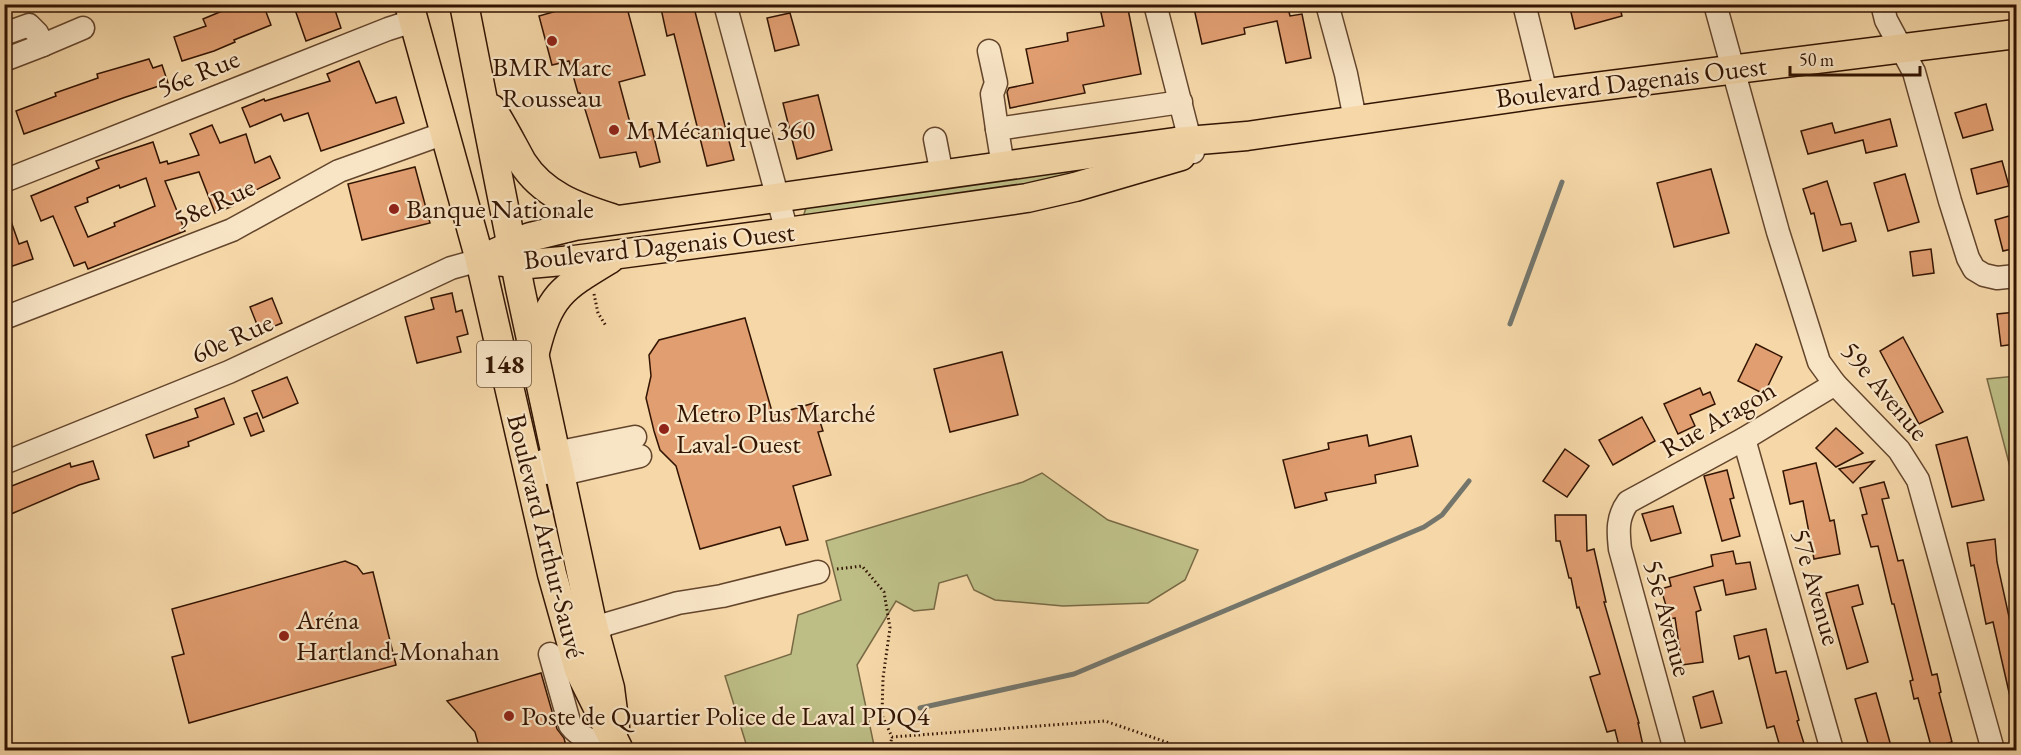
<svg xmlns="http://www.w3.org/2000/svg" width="2021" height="755" viewBox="0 0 2021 755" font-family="'EB Garamond',serif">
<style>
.green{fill:#bdbe86;stroke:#786944;stroke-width:1.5}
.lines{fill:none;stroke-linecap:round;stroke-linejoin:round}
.stream{stroke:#74766c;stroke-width:5}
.building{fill:#e19e71;stroke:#321402;stroke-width:1.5;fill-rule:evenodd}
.minor-casing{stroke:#63452c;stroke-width:25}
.major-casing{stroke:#321402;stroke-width:31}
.path{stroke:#321402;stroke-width:3;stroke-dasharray:1.5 3;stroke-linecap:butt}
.minor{stroke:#f8e5c6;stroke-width:22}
.major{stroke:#f5d7a8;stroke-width:28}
.poi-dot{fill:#8f2418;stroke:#f8e5c6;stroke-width:2}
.labels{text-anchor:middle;stroke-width:4.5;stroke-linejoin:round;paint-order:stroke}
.shield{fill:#f8e5c6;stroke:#6d533d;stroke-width:1.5}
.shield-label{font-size:26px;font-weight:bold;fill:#321402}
.poi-label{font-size:27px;fill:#321402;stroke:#f8e5c6;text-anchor:start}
.street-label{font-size:27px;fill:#321402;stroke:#f8e5c6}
</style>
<rect width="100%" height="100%" fill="#f5d7a8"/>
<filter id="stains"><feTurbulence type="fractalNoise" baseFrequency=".00333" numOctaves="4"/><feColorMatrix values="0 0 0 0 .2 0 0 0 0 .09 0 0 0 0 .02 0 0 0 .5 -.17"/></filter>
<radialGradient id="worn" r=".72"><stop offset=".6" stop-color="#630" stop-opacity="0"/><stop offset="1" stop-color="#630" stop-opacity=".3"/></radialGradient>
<g class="green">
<polygon points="1135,157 1047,185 806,218 804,214 807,205"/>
<polygon points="2016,376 2016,490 1987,379"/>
<polygon points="1042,473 1108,520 1198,550 1185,580 1148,603 1063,606 995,600 974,590 967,575 939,583 934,609 914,611 896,601 857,665 875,750 748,750 725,676 791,654 798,615 841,600 826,541 1023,482"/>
</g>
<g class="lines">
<g class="stream">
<polyline points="1510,324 1562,182"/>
<polyline points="920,708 1074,674 1424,527 1442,515 1469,481"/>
</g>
</g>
<g class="building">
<polygon points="239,4 263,4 271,25 234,40 235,42 214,51 182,61 174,37 206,26 203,19"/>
<polygon points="293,4 333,4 341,28 306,41"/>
<polygon points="581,4 626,4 645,75 619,82 633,134 652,129 660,162 640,167 636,152 600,158 580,93 578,93 569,61 552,65 539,16"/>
<polygon points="660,4 693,4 734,160 707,166 674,34 667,36"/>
<polygon points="1099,4 1127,4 1141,74 1083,85 1085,93 1010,108 1007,92 1009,88 1033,83 1026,49 1068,41 1067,33 1104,26"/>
<polygon points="1193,4 1238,4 1239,11 1267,4 1287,4 1290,16 1302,14 1311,58 1286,63 1277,21 1244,28 1245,34 1202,44"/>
<polygon points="1569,4 1619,4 1622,16 1575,29"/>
<polygon points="790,13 799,45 775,51 767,18"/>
<polygon points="149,59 153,68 162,65 168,83 123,98 24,134 16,111 56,96 55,93 98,78 97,74"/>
<polygon points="359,61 376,103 396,97 404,123 321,151 308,113 284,121 281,114 250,127 242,108 264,99 265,101 330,81 327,74"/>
<polygon points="818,95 832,150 797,159 783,103"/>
<polygon points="1986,104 1993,130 1963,138 1955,113"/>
<polygon points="1890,119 1897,146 1866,153 1863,140 1808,154 1801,131 1832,123 1835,133"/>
<path d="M 212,125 L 220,143 L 246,134 L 255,163 L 270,156 L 280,178 L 232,202 L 233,206 L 215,213 L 199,172 L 165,181 L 185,231 L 88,269 L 85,262 L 74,266 L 53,216 L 41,221 L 31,196 L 99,168 L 96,161 L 153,142 L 160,163 L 167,161 L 168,164 L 199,155 L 190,134 ZM 146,178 L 155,206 L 114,223 L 115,226 L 88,237 L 75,207 L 88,202 L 87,198 L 119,185 L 120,188 Z"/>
<polygon points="2002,161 2009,186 1977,194 1971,169"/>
<polygon points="415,167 430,223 362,240 348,184"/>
<polygon points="1711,169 1729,233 1674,247 1657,183"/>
<polygon points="1905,174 1919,222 1888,231 1874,183"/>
<polygon points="1827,181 1841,225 1851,223 1856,241 1823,251 1814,213 1811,214 1803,189"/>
<polygon points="4,210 7,210 19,244 27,241 33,259 4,269"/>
<polygon points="2016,214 2016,248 2003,251 1995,220"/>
<polygon points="1931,249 1934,273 1913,276 1910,252"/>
<polygon points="452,293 456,312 462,310 468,334 457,337 461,352 417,363 405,317 434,309 431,298"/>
<polygon points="272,298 282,323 260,332 250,307"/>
<polygon points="2016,312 2016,344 2001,346 1997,314"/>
<polygon points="745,318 773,415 814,403 823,431 818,432 831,475 793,486 808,540 786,545 780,527 700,549 676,466 660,450 654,431 646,398 651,376 649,355 659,340"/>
<polygon points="1903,337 1943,412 1919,424 1880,351"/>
<polygon points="1756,344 1782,357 1764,394 1738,381"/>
<polygon points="1002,352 1018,415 950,432 934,369"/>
<polygon points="287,377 298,403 263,418 252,391"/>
<polygon points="1700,388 1703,395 1710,392 1715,404 1690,415 1695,426 1678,434 1664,404"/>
<polygon points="224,398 234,424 188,442 189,446 154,458 146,435 198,417 195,409"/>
<polygon points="257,413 264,431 251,436 244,418"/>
<polygon points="1642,417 1655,441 1613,465 1599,440"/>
<polygon points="1836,428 1863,453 1836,467 1816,448"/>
<polygon points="1367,435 1369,446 1411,436 1418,466 1375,475 1376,483 1325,493 1327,500 1295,508 1283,460 1329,449 1328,443"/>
<polygon points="1967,437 1984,500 1952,507 1936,445"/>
<polygon points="1565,449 1589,466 1567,497 1543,481"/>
<polygon points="93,461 99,479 79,485 4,517 4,489 70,463 71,467"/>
<polygon points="1874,461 1853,483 1839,469"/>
<polygon points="1816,463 1830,521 1834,520 1840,554 1814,559 1803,501 1790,504 1783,471"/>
<polygon points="1727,470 1734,498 1730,499 1740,536 1722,541 1704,476"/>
<polygon points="1884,482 1889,498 1882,499 1898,561 1903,560 1932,675 1937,674 1941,692 1939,693 1952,742 1938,746 1937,744 1931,746 1918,698 1914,699 1910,681 1913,680 1894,604 1892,604 1878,546 1871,547 1862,515 1867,514 1860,488"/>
<polygon points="1673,506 1681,533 1651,541 1642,514"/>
<polygon points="1555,515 1586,515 1587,551 1594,549 1606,602 1604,602 1639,723 1638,723 1644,750 1620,750 1615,730 1607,732 1590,677 1600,674 1579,607 1577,608 1571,578 1569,578 1560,541 1556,541"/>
<polygon points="1995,539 1997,562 2013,635 2016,634 2016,700 2011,701 1993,622 1986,624 1974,565 1971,566 1967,543"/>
<polygon points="1733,551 1736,564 1750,562 1756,589 1726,595 1723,580 1694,587 1701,610 1696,612 1703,662 1682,665 1675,618 1670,619 1661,589 1671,586 1669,578 1713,566 1711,555"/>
<polygon points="345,561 357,566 363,574 373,572 396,665 189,723 172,657 184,654 172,609"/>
<polygon points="1858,585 1863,604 1852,607 1868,662 1847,669 1826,593"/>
<polygon points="1766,629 1776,673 1786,671 1799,720 1797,721 1806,750 1781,750 1774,726 1767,728 1749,656 1739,659 1734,636"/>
<polygon points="541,673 557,729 564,738 567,750 480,750 475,732 447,701"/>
<polygon points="1713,691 1722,723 1701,728 1693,697"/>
<polygon points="1876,693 1889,739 1892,750 1870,750 1855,699"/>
</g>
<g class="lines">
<g class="minor-casing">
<g id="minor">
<polyline points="725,4 787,232"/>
<polyline points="1155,4 1193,152"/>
<polyline points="1327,4 1346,74 1355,119"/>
<polyline points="1524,4 1546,93"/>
<polyline points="1715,4 1778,232 1819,362 1835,384 1899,450 1918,480 1993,750"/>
<polyline points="1882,4 1886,20 1914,72 1950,201 1968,258 1974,269 1984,275 1997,278 2016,276"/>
<polyline points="4,34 29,25 37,33 43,45 4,60"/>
<polyline points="43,45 83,28"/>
<polyline points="989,51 996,83 992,94 997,129"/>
<polyline points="935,139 942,175"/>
<polyline points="1003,166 997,129 1181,102"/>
<polyline points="4,181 388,29 413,21"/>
<polyline points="4,318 232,230 339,171 445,133"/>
<polyline points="1744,439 1832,750"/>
<polyline points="541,462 570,450 635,437"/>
<polyline points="4,463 229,372 451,268 480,260"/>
<polyline points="544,473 575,471 640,456"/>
<polyline points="583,639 607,624 648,612 678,603 722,596 818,572"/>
<path d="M 550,654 L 570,725 C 581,740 600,743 618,748"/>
<path d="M 1675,750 L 1620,549 C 1618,531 1617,517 1628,502 L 1744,439 L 1835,384"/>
</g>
</g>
<g class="major-casing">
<g id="major">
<polyline points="409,4 480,260 552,574 579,670 618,748"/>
<polyline points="464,4 520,288 591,618 610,688 615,727"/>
<path d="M 492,109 C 503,126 512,144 522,162 C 543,195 577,207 612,218"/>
<polyline points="480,260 530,237 575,226 1175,142 1247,136 1546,93 2016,34"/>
<polyline points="482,260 529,264 574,260 787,232 1027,198 1075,187 1181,156"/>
<path d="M 535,352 C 549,295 562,288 610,259"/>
</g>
</g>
<g class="path">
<polyline points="594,294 598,313 606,326"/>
<polyline points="837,569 862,566 884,592 890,628 883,678 882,715 892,737 1105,721 1169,743 1181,750"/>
<polyline points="889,750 892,737"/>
</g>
<use href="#minor" class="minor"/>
<use href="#major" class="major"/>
</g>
<g class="poi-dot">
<circle cx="552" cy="41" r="6"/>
<circle cx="614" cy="130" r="6"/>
<circle cx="394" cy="209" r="6"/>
<circle cx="664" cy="429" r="6"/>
<circle cx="284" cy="636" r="6"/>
<circle cx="509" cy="716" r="6"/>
</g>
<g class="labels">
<rect class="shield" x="477" y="341" width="54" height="46" rx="4.5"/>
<g class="shield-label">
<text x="504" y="373">148</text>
</g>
<g class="poi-label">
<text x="552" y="76" text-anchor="middle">BMR Marc<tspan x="552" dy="31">Rousseau</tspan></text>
<text x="626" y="139">M Mécanique 360</text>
<text x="406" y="218">Banque Nationale</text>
<text x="676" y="422">Metro Plus Marché<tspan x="676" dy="31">Laval-Ouest</tspan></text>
<text x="296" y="629">Aréna<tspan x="296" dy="31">Hartland-Monahan</tspan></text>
<text x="521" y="725">Poste de Quartier Police de Laval PDQ4</text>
</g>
<g class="street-label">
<text transform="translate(198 73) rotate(-22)" y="9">56e Rue</text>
<text transform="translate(1631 82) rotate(-7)" y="9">Boulevard Dagenais Ouest</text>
<text transform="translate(214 203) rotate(-25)" y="9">58e Rue</text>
<text transform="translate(659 246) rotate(-6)" y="9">Boulevard Dagenais Ouest</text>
<text transform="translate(232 338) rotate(-24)" y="9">60e Rue</text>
<text transform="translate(1885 391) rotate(50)" y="9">59e Avenue</text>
<text transform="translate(1718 419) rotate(-30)" y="9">Rue Aragon</text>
<text transform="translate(546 536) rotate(76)" y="9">Boulevard Arthur-Sauvé</text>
<text transform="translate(1816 587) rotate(74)" y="9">57e Avenue</text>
<text transform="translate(1668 618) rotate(75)" y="9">55e Avenue</text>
</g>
</g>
<rect width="2021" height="755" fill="none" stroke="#f5d7a8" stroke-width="24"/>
<rect x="6" y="6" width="2009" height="743" fill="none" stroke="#321402" stroke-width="3"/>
<rect x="12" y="12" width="1997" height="731" fill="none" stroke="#321402" stroke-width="1.5"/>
<path d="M1790 66v9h130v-9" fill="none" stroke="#321402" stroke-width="3"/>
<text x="1799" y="66" font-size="18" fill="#321402" stroke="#f8e5c6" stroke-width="4.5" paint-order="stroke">50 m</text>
<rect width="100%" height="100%" filter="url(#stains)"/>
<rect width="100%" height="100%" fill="url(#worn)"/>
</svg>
